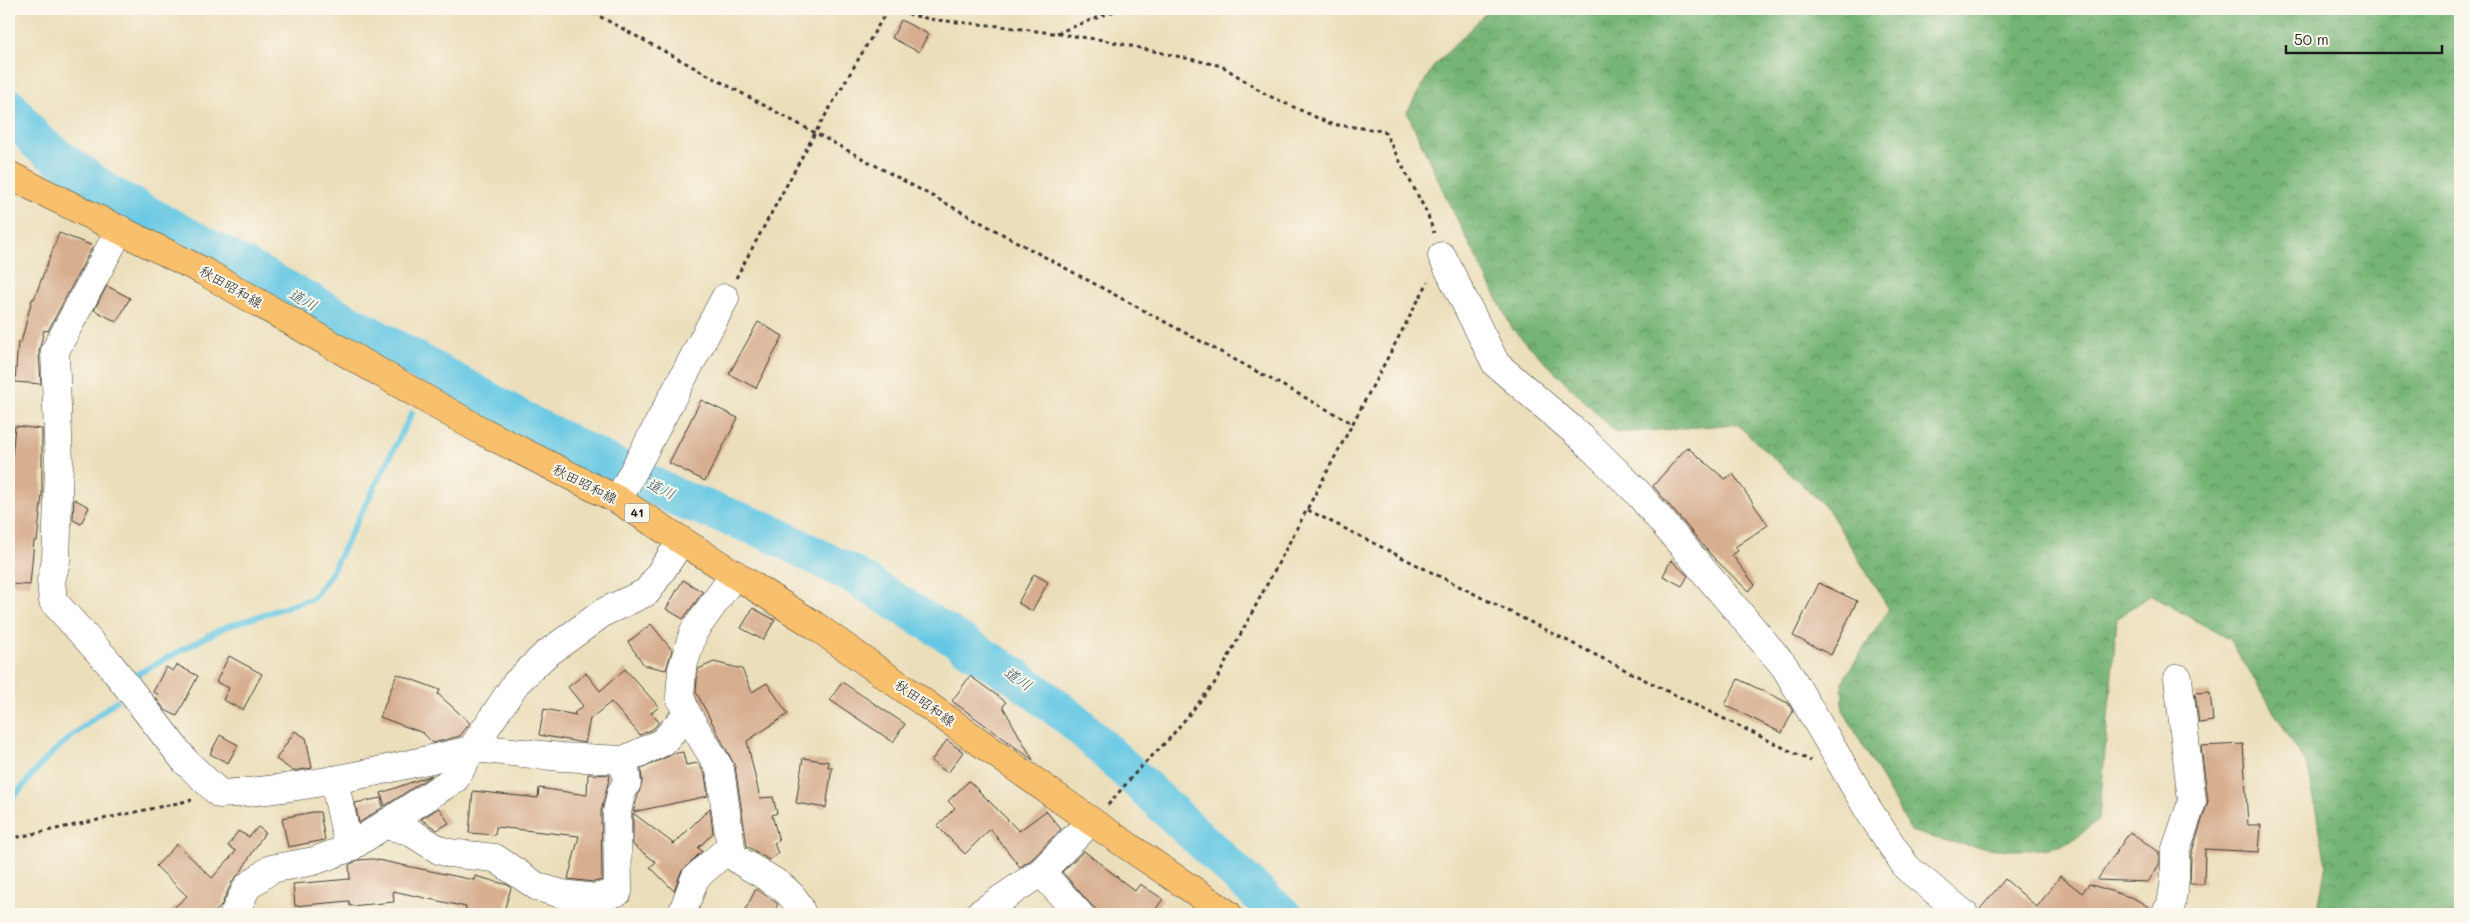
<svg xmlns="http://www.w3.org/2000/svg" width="2469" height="923" viewBox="0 0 2469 923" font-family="Mali,'Klee One',sans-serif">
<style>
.forest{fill:url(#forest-crowns);stroke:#486848}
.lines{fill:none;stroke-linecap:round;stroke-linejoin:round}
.stream{stroke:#65c7e3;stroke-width:6}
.river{stroke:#65c7e3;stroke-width:38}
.building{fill:#d7ae8f}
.minor-casing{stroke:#3b3934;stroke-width:29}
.major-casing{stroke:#3b3934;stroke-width:29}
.path{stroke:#3b3934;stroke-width:3;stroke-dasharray:4 4;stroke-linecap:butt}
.minor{stroke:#fff;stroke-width:28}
.major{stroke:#f8bf6c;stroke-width:28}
.labels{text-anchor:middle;stroke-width:4;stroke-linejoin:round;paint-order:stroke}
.shield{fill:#fbf7ec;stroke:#5f5e5a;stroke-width:1}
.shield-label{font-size:12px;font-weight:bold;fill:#1c1c1c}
.street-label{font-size:14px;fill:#1c1c1c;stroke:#fbf7ec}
.water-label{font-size:15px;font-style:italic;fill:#365862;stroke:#fbf7ec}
</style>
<defs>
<pattern id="forest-crowns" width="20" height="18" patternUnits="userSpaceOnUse" patternTransform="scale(1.25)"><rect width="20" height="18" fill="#74b475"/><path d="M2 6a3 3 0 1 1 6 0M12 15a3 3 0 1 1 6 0" fill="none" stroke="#5e925f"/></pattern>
</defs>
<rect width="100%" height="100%" fill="#fbf7ec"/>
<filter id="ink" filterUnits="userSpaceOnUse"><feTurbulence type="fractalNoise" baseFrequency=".02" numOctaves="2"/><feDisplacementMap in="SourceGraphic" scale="10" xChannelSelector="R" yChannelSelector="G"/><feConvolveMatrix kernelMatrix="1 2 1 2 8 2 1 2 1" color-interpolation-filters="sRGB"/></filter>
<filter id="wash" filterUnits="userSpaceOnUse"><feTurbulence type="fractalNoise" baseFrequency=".0096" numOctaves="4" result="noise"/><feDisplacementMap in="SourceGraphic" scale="20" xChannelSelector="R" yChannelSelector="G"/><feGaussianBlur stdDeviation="1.12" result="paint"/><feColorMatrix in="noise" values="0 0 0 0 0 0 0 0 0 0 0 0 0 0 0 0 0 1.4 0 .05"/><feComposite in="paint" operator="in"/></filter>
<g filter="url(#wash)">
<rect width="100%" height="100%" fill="#ebdeba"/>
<path class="forest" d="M 1490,9 L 2460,9 L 2460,914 L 2317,914 L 2326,865 L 2308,767 L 2230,640 L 2151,595 L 2117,618 L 2099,819 C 2089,826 2077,840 2065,844 C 2023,858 1952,845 1911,831 L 1843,710 L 1842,682 L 1889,609 L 1828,509 L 1737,424 L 1617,433 L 1513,330 L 1447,199 L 1407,112 L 1433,67 Z"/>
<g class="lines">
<g class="stream">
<polyline points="432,381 438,372"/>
<polyline points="130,678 223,628 313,598 331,573 412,413"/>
<polyline points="9,803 42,763 61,745 116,701"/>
</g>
<polyline class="river" points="9,107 37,142 109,194 362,330 532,425 678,498 767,531 855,576 1015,676 1074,721 1268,903 1283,914"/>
</g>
<g id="blocks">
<g class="building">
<polygon points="901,20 928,34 919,52 892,38"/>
<polygon points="59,233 93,246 48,331 44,330 39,352 41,384 15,382 18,342 21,343 32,299 34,299"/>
<polygon points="107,286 130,298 117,322 94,310"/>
<polygon points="758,322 783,336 756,388 729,374"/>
<polygon points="701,400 738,418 705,481 669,463"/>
<polygon points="15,426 42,429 42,495 37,541 34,541 30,585 9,584 9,486"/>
<polygon points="1687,447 1725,479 1733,474 1768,525 1735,547 1738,551 1732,555 1755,585 1748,591 1713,557 1653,486"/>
<polygon points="74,499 89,507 81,524 73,520"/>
<polygon points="1671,560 1688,576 1682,586 1663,576"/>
<polygon points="1034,574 1048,582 1032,611 1018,603"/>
<polygon points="683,580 703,592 683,619 666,609"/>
<polygon points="1819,583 1857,601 1831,655 1793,636"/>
<polygon points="753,608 775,620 763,640 741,628"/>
<polygon points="651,624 672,650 666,670 644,665 628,642"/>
<polygon points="229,656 262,674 243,710 223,700 229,688 216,682"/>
<polygon points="714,662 742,669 752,692 767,683 788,714 747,741 760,798 773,797 777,813 772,815 779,841 774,843 778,854 769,860 747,846 735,766 696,692 698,669"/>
<polygon points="177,665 198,676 177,716 165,710 156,698 158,694 153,692 166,667 173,671"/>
<polygon points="625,669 659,707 651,713 659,722 653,729 640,735 611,702 590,719 585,743 539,735 544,709 576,715 574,713 583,706 568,687 586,673 600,691"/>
<polygon points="397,674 440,690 438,694 470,723 460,736 433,743 423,733 380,717"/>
<polygon points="970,676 1006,702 1003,707 1033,760 952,701"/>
<polygon points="1738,679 1788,703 1793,711 1782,733 1725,705"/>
<polygon points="842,682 905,724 893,742 830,700"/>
<polygon points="2210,692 2213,721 2199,723 2195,693"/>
<polygon points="295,731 306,738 312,768 293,771 276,759"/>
<polygon points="220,735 238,745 228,763 210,754"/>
<polygon points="947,740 963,752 948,773 931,761"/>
<polygon points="2243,744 2248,825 2261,825 2259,852 2205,849 2204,884 2190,884 2191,855 2208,801 2201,746"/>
<polygon points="683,752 686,765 698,763 705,774 708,796 633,812 642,782 641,769 673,754"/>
<polygon points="803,758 829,762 828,767 832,767 826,808 796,803"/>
<polygon points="588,774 610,775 601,812 602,880 594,882 568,879 579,836 496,827 495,835 469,833 473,791 538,798 539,788 587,795"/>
<polygon points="432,775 385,806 381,793"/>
<polygon points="969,781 1019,831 1046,811 1061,829 1031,860 1020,867 990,829 965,854 937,826 955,808 948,801"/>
<polygon points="381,798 383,807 359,823 355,803"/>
<polygon points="439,808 449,823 437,830 421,819"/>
<polygon points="710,808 713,833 698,848 702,851 681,872 674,891 650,867 656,862 633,845 633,813 674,844"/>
<polygon points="313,812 320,812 325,840 288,847 282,818"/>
<polygon points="258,827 265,832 240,873 233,880 221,906 213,914 167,914 187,896 156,866 177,844 212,878 236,851 228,846 238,831 249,837"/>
<polygon points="2130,832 2159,852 2159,865 2148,882 2097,880"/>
<polygon points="1084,851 1135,891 1140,884 1163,899 1152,914 1102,914 1092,906 1062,872"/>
<polygon points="373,859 474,880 475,876 508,885 511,888 503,914 464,914 466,907 393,891 394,902 350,906 349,901 295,906 293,884 350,879 349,865 358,860"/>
<polygon points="2060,876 2082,893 2089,884 2133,898 2151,908 2150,914 1979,914 1979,910 2005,879 2037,907"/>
<polygon points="756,889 778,904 773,914 743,914"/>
<polygon points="564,910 587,913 562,914"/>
</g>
</g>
</g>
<g filter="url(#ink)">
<use href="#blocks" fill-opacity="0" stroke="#3b3934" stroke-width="1"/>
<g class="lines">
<g class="minor-casing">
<g id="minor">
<path d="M 120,229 L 55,351 L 59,464 L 56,561 L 51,581 L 53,601 L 109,663 L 185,761 L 220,794 C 305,790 388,769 471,750 L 516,683 L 545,655 L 604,612 L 647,592 L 681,542"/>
<polyline points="1442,256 1496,364 1581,437 1637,492 1785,667 1869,811 1907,868 1964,914"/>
<polyline points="618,500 725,298"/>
<path d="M 735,574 L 694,631 L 682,669 L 680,697 L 687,714 L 720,769 L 732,855 C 754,874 793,883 802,914"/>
<polyline points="474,748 561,757 624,760 663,742 687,714"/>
<polyline points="334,780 349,848"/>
<polyline points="386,825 409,831 439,850 449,853 495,858 538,887 562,894 595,898 618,892 617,812 621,793 627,783 624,760"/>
<polyline points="1041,872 1079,914"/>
<polyline points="234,914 247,887 271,869 314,861 349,848 456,778 471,750"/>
<polyline points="682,914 695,878 730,847"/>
<polyline points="979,914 1041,872 1091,821"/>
<polyline points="2165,914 2171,905 2175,879 2175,852 2192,802 2178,678"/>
</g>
</g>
<g class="major-casing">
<polyline id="major" points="9,175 205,272 480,430 618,500 814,625 1091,821 1228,914"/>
</g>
<g class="path">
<polyline points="586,9 1352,423"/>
<polyline points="901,9 911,15 935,20 1000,26 1103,40 1222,66 1267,95 1331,124 1384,131 1427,213 1434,233"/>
<polyline points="1057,33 1120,9"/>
<polyline points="736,278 815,133 888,9"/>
<polyline points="1308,510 1669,692 1811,761"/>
<polyline points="1108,805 1138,770 1169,739 1214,684 1428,282"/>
<polyline points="9,839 192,800"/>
</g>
<use href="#minor" class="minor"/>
<use href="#major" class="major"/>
</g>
</g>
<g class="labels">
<rect class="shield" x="624.5" y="503.5" width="25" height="19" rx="4"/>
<g class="shield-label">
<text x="637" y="517">41</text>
</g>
<g class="street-label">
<text transform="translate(231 287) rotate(30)" y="5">秋田昭和線</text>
<text transform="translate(585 484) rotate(27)" y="5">秋田昭和線</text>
<text transform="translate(925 703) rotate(35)" y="5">秋田昭和線</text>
</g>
<g class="water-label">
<text transform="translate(303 300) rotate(29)" y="5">道川</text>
<text transform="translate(661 489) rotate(26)" y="5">道川</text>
<text transform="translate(1018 679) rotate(35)" y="5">道川</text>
</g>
</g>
<rect width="2469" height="923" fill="none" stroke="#fbf7ec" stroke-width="30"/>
<path d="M2286 45v8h156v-8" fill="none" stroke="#1c1c1c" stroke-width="2.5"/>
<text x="2294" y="45" font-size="15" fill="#1c1c1c" stroke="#fbf7ec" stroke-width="4" paint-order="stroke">50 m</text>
</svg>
